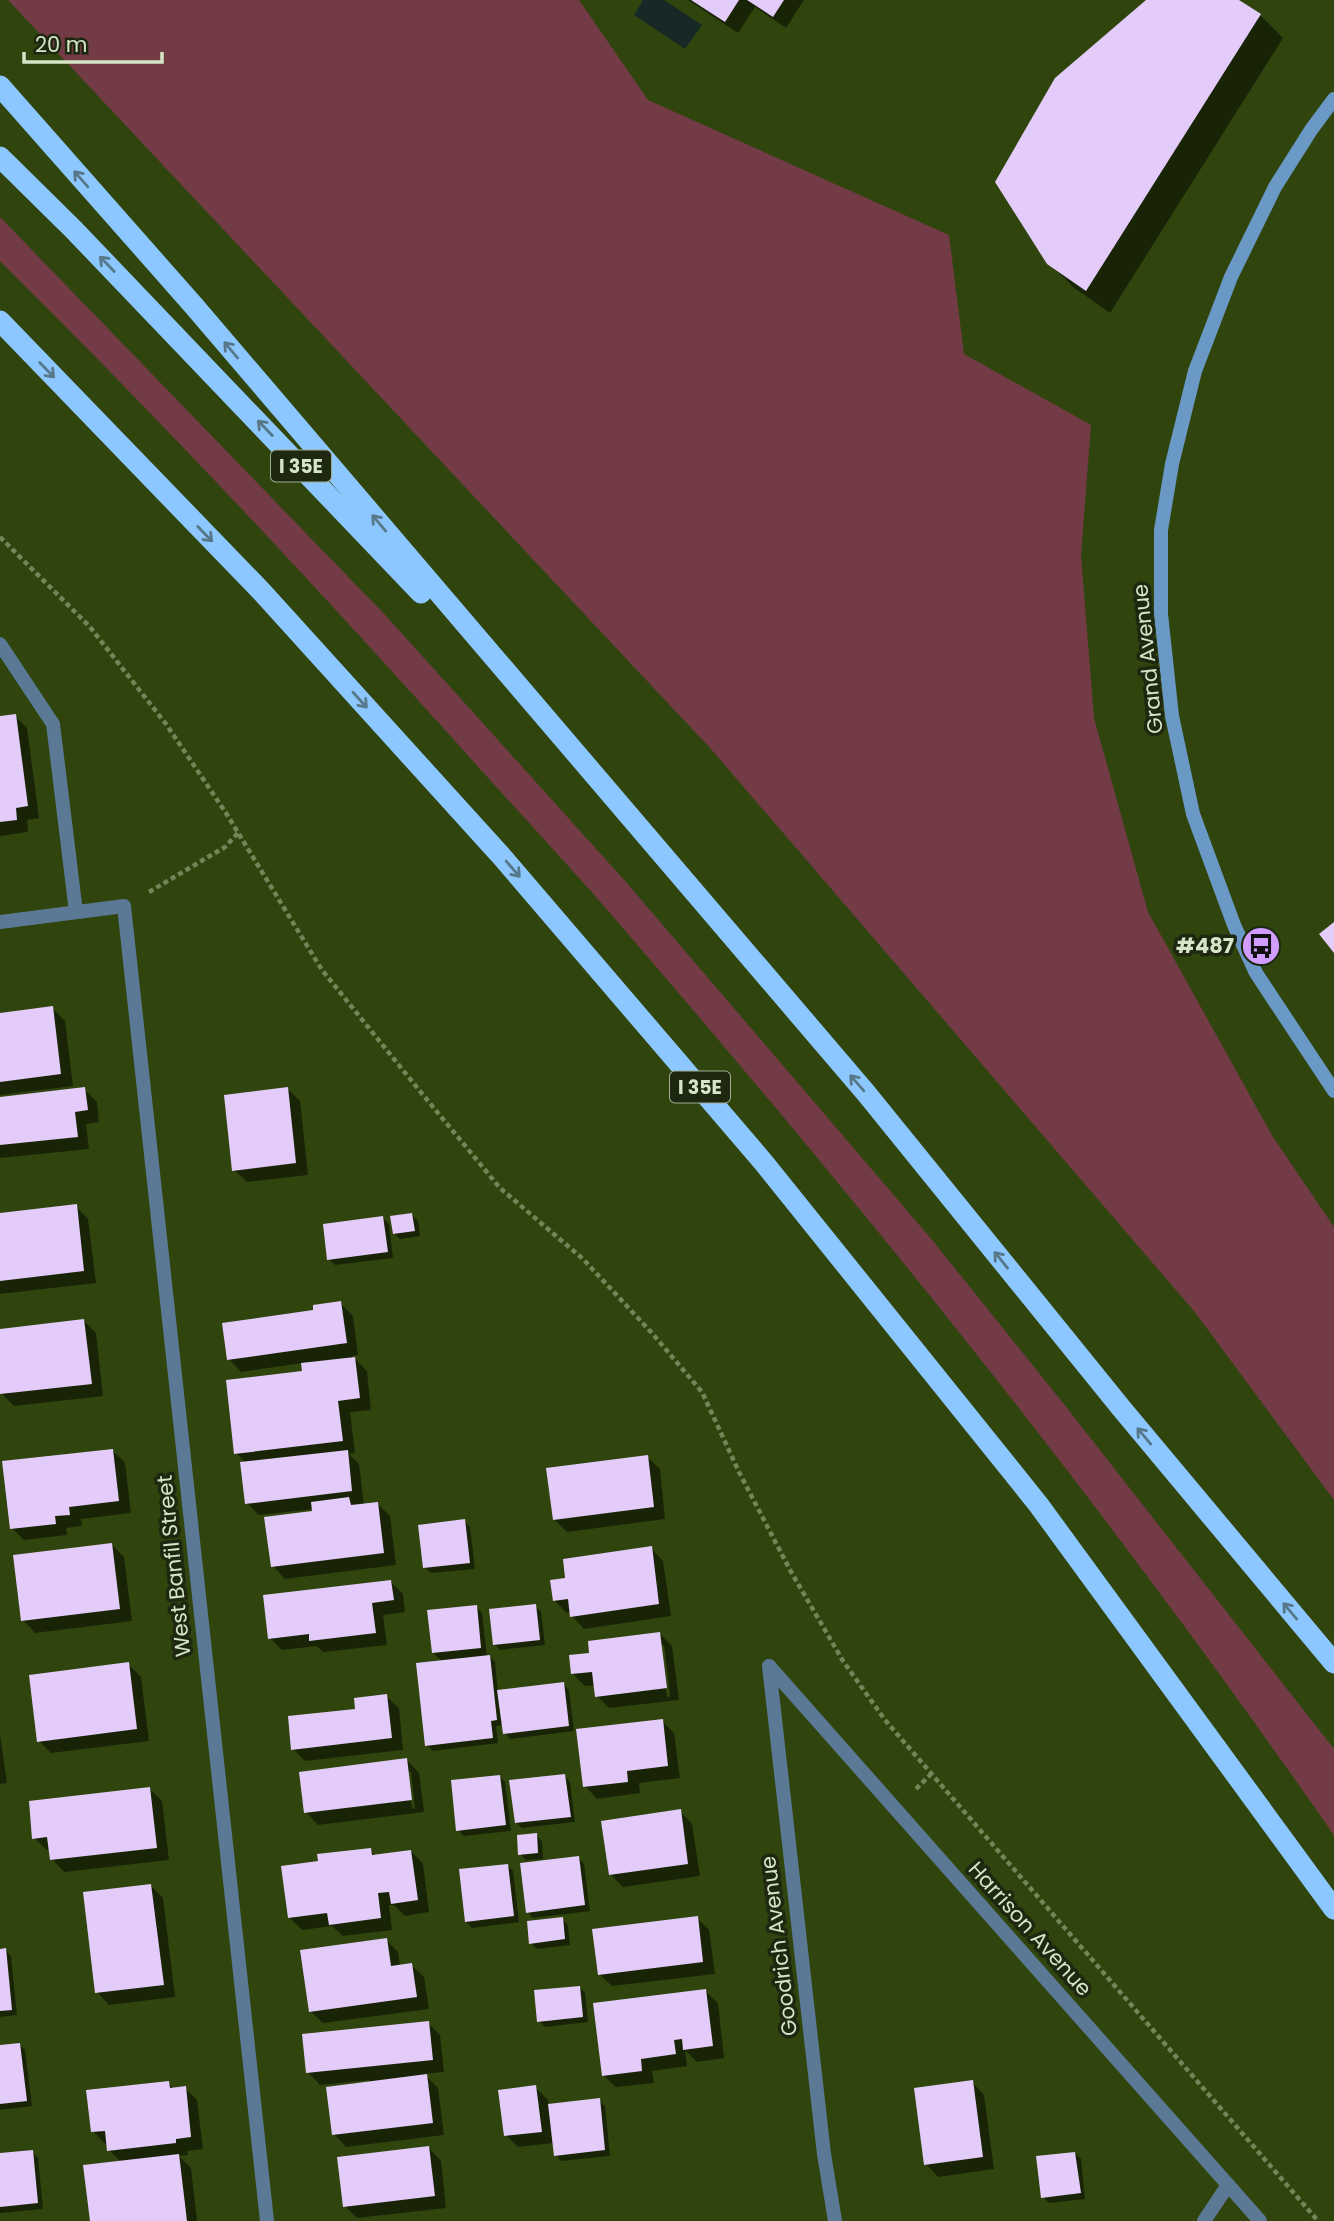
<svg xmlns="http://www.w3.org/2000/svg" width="1334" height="2221" viewBox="0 0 1334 2221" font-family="Poppins,sans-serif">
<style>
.green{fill:#723b46}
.water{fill:#162927}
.shadow{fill:#0007;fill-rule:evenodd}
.building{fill:#e4ccfa}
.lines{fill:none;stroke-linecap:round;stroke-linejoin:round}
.path{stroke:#738559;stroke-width:4.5;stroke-dasharray:5 3.5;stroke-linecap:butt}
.service{stroke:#5b7895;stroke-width:14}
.minor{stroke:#5b7895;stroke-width:14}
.secondary{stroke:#6a99c6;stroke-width:14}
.motorway{stroke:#8dc7ff;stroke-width:21}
.oneway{stroke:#567888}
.labels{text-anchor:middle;stroke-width:7;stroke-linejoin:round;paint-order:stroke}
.shield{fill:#1e2811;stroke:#9fac90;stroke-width:2}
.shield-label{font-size:19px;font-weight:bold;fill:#d6e4c7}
.street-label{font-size:21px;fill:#d6e4c7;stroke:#1e2811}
.poi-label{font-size:21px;font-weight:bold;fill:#d6e4c7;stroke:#1e2811;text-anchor:end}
</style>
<rect width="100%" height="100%" fill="#30450e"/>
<g class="green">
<polygon points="8,0 579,0 648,100 949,235 964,354 1091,425 1081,555 1094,718 1148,912 1273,1137 1334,1227 1334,1500 1194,1311 711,749"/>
<path d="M 0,217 L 388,618 L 626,882 L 933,1241 L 1063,1403 L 1334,1749 L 1334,1835 C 1280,1758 1226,1682 1170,1607 C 994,1368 804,1138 610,913 C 562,858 512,805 464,751 C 313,583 160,419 0,261 Z"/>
</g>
<polygon class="water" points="643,0 664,0 702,25 685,49 634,15"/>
<g class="shadow">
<polygon points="688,0 804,0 786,28 755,7 738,33"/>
<polygon points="1148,0 1235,0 1260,15 1283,38 1110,313 1073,287 1049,263"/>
<polygon points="15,716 27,728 39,818 27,820 28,832 0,836 0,718"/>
<polygon points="52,1008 65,1021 73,1086 0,1095 0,1015"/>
<polygon points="84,1089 97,1102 99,1122 86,1124 89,1149 0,1158 0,1099"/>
<polygon points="288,1089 300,1101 308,1175 247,1182 234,1170"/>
<polygon points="76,1206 88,1219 96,1283 0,1294 0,1215"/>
<polygon points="412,1215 418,1221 420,1236 400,1239 394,1233"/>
<polygon points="383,1218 389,1224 393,1258 335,1265 329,1259"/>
<polygon points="340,1303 353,1316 358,1355 352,1356 367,1371 371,1410 350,1412 355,1453 349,1454 359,1464 364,1505 377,1503 390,1516 396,1565 285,1579 273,1566 314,1512 314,1509 259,1515 247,1503 246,1463 236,1453 304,1372 303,1363 241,1372 229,1359 315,1312"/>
<polygon points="84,1321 96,1333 103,1396 14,1406 1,1393 0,1330"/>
<polygon points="112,1450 125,1463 131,1513 81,1519 82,1526 66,1528 67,1535 24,1540 12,1528"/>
<polygon points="647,1457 660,1469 665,1519 567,1532 554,1519"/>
<polygon points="464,1521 470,1527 475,1569 431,1573 425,1568"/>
<polygon points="111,1544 124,1557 132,1621 35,1633 23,1620"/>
<polygon points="651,1548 663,1561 671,1616 584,1629 572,1616 571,1612 567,1613 555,1601 567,1579"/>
<polygon points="391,1582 403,1594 405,1612 383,1615 387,1645 323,1652 317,1646 282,1650 270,1638"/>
<polygon points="535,1606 541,1612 545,1645 500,1650 494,1644"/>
<polygon points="476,1607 482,1613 487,1657 489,1656 495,1662 498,1692 563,1684 569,1690 574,1731 510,1739 505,1733 504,1725 496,1726 498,1743 433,1751 427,1745 442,1661 433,1653"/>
<path d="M 660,1634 L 672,1646 L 679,1700 L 609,1708 L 597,1696 L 596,1685 L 585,1686 L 573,1674 L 591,1654 ZM 660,1645 L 664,1645 L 670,1696 L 667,1697 Z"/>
<polygon points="128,1664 141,1677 149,1741 51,1753 39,1741"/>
<polygon points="386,1696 399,1708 403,1750 305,1761 293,1749 357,1710"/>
<polygon points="662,1721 674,1733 680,1778 639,1783 640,1793 597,1799 585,1786"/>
<polygon points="0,1734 7,1783 0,1784"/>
<path d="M 407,1760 L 419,1773 L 424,1812 L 318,1825 L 306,1812 ZM 407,1772 L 411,1772 L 415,1808 L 412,1809 Z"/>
<polygon points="499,1776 505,1782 511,1831 464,1836 458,1830"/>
<polygon points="565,1776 570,1782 575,1822 522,1828 516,1822"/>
<polygon points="150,1789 162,1801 169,1860 64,1872 52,1859 50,1850 47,1850 34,1838"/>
<polygon points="680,1811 692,1824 700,1876 623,1887 610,1874"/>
<polygon points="536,1835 542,1841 543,1859 526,1860 520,1854"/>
<polygon points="370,1850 376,1856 411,1851 423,1864 429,1912 405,1916 394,1905 389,1905 392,1930 343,1936 332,1926 302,1930 289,1917 320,1863"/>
<polygon points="579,1858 584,1864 590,1911 533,1918 527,1912"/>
<polygon points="507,1865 513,1871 519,1922 472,1928 466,1922"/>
<polygon points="151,1886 163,1898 175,1997 109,2005 97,1992"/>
<polygon points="697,1918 709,1930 715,1974 612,1986 599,1974"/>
<polygon points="562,1919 568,1925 570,1945 537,1949 531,1943"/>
<polygon points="386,1940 398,1952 400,1966 411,1965 424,1977 429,2009 323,2023 310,2011"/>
<polygon points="0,1950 5,1950 11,1956 17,2015 0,2017"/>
<polygon points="579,1987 585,1993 588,2022 545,2027 539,2021"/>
<polygon points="705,1991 718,2003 724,2058 697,2062 685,2050 687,2066 652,2071 654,2083 616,2087 603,2075"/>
<polygon points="428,2023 440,2035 444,2072 424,2074 438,2088 444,2135 346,2147 334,2134 369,2083 369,2080 320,2085 308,2072"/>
<polygon points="20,2045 25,2050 32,2106 0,2110 0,2047"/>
<polygon points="972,2082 984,2095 994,2169 938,2177 926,2164"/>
<polygon points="168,2083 174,2089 185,2088 197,2100 203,2149 187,2151 188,2155 179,2156 191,2168 197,2221 91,2221 121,2162 109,2150 108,2144 105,2144 93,2131"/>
<polygon points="535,2087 548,2100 548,2105 599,2100 605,2106 610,2156 561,2161 556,2155 554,2143 518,2147 506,2135"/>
<polygon points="429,2148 441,2161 446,2208 357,2218 345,2206"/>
<polygon points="32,2152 38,2158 43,2209 0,2213 0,2155"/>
<polygon points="1075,2153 1081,2159 1085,2199 1049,2203 1043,2197"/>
</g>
<g class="building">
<polygon points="691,0 739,0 725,22"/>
<polygon points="747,0 784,0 773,17"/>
<polygon points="1146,0 1239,0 1261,14 1086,291 1047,264 995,182 1055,78"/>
<polygon points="16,714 28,806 16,808 17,820 0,822 0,716"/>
<polygon points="1334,922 1334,953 1319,934"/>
<polygon points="53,1006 61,1074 0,1082 0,1013"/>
<polygon points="85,1087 88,1110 75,1112 78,1137 0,1145 0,1097"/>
<polygon points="288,1087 296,1163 232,1171 224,1095"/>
<polygon points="77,1204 84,1271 0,1281 0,1213"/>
<polygon points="412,1213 415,1231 393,1234 390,1216"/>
<polygon points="383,1216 388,1252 327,1260 323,1224"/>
<polygon points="341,1301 347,1343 227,1360 222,1323 313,1310 313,1305"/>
<polygon points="84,1319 92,1384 0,1394 0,1329"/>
<polygon points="355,1357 360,1398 338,1401 343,1441 234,1454 226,1380 302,1371 301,1363"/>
<polygon points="113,1449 119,1501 69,1507 70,1515 55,1516 56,1524 10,1529 2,1461"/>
<polygon points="348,1450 352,1491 245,1504 240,1462"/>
<polygon points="648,1455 654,1507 553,1520 546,1468"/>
<polygon points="349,1497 351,1505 378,1502 384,1553 271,1567 264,1517 312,1511 311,1502"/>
<polygon points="465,1519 470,1563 423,1568 418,1525"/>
<polygon points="112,1543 120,1609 21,1621 13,1555"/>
<polygon points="652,1546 659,1604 570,1617 568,1599 553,1601 550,1580 565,1578 563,1559"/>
<polygon points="391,1580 394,1600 372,1603 376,1633 309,1641 309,1634 268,1639 263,1595"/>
<polygon points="536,1604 540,1640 493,1645 489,1609"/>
<polygon points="477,1605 481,1648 432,1653 427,1610"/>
<polygon points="660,1632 667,1688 595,1697 592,1672 571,1674 569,1655 589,1653 588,1641"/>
<polygon points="490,1655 497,1720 491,1721 493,1738 425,1746 416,1663"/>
<polygon points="129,1662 137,1729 37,1742 29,1675"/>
<polygon points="564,1682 569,1726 503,1734 497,1690"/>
<polygon points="387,1694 392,1738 291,1750 288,1716 355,1709 354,1698"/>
<polygon points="663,1719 668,1766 627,1771 628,1782 583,1787 576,1729"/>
<polygon points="407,1758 412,1800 304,1813 299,1772"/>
<polygon points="565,1774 571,1817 515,1823 509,1780"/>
<polygon points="500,1775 506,1825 456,1831 451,1780"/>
<polygon points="150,1787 157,1848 50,1860 47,1837 32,1839 29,1801"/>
<polygon points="681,1809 688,1864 609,1875 601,1821"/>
<polygon points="537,1833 538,1853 518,1855 517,1835"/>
<polygon points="371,1848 372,1855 411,1850 418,1900 391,1904 389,1892 378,1893 381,1918 329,1925 327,1913 288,1918 281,1866 318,1861 317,1854"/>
<polygon points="579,1856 585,1905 526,1913 520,1863"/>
<polygon points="508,1864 514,1916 465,1922 459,1869"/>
<polygon points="151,1884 164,1985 95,1993 83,1892"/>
<polygon points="698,1916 703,1962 598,1975 592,1929"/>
<polygon points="563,1917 565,1939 529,1944 527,1921"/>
<polygon points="387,1938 391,1966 412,1963 417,1997 309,2012 300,1950"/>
<polygon points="6,1948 12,2010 0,2011 0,1949"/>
<polygon points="580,1986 583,2017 537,2022 534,1990"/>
<polygon points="706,1989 713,2046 683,2050 682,2039 674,2040 676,2054 641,2059 642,2071 602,2076 593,2003"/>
<polygon points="429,2021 433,2060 306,2073 302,2034"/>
<polygon points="20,2043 27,2101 0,2104 0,2045"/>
<polygon points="427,2074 433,2123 332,2135 326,2087"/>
<polygon points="973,2080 983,2157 924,2165 914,2088"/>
<polygon points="169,2081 170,2088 186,2086 191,2137 176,2139 176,2143 107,2151 105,2131 91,2132 86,2090"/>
<polygon points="536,2085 542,2132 504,2136 498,2090"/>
<polygon points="600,2098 605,2150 554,2156 548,2104"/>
<polygon points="429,2146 435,2196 343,2207 337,2157"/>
<polygon points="33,2150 38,2203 0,2207 0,2153"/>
<polygon points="1075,2152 1081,2193 1041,2198 1036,2156"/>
<polygon points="179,2154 187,2221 90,2221 83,2165"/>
</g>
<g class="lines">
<g class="path">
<polyline points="0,537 90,627 166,724 226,813 322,970 419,1090 500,1188 583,1259 651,1332 702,1392 739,1472 790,1570 843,1661 885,1720 1318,2221"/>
<polyline points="149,892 225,847 238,833"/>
<polyline points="916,1789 930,1775"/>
</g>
<g class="service">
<polyline points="0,644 53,724 76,912"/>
<polyline points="1204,2221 1228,2185"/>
</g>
<g class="minor">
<polyline points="0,922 124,906 267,2221"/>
<polyline points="769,1666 1260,2221"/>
<polyline points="769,1666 824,2154 835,2221"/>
</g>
<polyline class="secondary" points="1334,99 1311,130 1275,187 1231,277 1195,371 1172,464 1161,530 1161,614 1172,716 1193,814 1234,925 1256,973 1334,1091"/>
<g class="motorway">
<polyline points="0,86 194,306 866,1093 1122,1409 1334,1663"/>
<polyline points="0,157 74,230 421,593"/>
<polyline points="0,321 262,592 503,858 764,1163 1038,1504 1334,1909"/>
</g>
</g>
<defs><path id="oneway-shaft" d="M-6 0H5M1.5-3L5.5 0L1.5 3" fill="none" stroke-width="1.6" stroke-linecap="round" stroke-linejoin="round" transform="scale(1.75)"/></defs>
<g class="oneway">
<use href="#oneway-shaft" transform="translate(81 179) rotate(-131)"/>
<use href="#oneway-shaft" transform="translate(107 264) rotate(-134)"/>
<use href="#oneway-shaft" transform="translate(231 350) rotate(-130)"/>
<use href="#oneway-shaft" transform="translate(47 370) rotate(46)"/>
<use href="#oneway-shaft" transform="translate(265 428) rotate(-134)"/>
<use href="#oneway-shaft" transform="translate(379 523) rotate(-130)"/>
<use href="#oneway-shaft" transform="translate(205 534) rotate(46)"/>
<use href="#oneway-shaft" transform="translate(360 700) rotate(48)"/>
<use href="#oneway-shaft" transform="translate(513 869) rotate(49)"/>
<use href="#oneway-shaft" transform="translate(857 1083) rotate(-131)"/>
<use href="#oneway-shaft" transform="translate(1001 1260) rotate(-129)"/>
<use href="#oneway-shaft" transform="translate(1144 1436) rotate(-130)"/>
<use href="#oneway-shaft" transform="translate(1290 1611) rotate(-130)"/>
</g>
<defs>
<g id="bus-disc" transform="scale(2.0125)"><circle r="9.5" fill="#d19dfe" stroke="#1e2811"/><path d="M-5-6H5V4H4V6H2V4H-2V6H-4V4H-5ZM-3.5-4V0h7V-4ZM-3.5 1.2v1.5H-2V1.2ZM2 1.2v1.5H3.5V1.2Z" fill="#111"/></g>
</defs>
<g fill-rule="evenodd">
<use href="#bus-disc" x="1261" y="946"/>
</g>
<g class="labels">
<g class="shield">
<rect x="271" y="450.5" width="60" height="31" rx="5"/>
<rect x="670" y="1071.5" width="60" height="31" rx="5"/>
</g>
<g class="shield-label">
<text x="301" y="473">I 35E</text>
<text x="700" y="1094">I 35E</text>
</g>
<g class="street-label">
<text transform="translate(1148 659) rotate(-96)" y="7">Grand Avenue</text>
<text transform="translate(174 1566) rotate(-96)" y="7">West Banfil Street</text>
<text transform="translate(1030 1929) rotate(48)" y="7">Harrison Avenue</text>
<text transform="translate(779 1946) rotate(-97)" y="7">Goodrich Avenue</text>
</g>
<g class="poi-label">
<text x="1234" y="953">#487</text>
</g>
</g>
<path d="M24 52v10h138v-10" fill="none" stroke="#d6e4c7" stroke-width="3.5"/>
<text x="35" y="52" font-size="21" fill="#d6e4c7" stroke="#1e2811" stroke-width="5" paint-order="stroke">20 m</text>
</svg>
